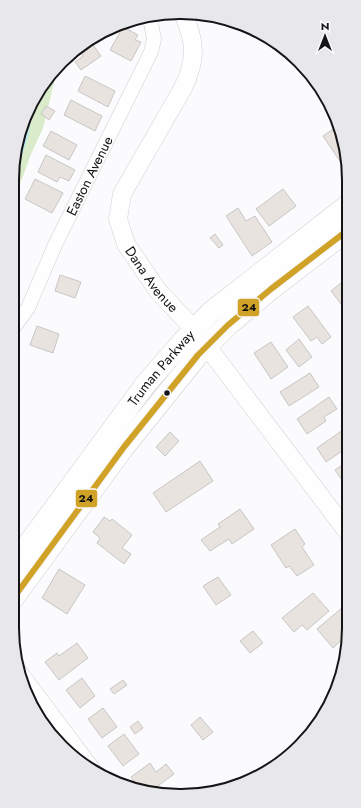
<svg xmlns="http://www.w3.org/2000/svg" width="361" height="808" viewBox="0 0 361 808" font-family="Jost,sans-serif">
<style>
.green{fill:#d9ebc8}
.water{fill:#b6e9f8}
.building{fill:#e9e3df;stroke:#c8c6c5}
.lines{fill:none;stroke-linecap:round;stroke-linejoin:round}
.minor-casing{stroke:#d0cfd2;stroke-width:15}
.tertiary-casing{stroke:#d0cfd2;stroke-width:19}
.secondary-casing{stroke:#d0cfd2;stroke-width:22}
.minor{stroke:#fefeff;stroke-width:14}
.tertiary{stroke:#fefeff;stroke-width:18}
.secondary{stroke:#fefeff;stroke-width:21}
.bus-1-casing{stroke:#fafafe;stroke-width:9}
.bus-1{stroke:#d0a328;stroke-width:6}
.bus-dot{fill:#151518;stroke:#fafafe;stroke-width:1.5}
.labels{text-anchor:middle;stroke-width:3.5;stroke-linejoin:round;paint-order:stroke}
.street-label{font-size:14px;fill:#151518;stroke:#fafafe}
.rim{fill:none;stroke:#151518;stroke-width:2}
.line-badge{stroke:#fafafe;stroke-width:1.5}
.pale-badge-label{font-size:11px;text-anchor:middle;font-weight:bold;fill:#111}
</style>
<rect width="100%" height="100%" fill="#fbfbfd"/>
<polygon class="green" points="58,66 43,128 31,154 12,206 12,180 25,116"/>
<polygon class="water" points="35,100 28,136 12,186 25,116"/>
<g class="building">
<polygon points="123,27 138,35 135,40 141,42 131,61 110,50"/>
<polygon points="91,42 101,56 81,70 75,62 83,56 79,50"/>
<polygon points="85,76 115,91 108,107 78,91"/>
<polygon points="71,100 102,116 95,131 64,115"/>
<polygon points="46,106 55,111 49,120 41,114"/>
<polygon points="339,125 348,158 348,173 323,136"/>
<polygon points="51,131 77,145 69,160 43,146"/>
<polygon points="46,155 75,170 69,181 60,177 57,182 38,172"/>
<polygon points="35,179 63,193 52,213 25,199"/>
<polygon points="283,189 296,206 269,226 256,209"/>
<polygon points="238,208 246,221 255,216 272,242 252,256 226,216"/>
<polygon points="215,234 223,245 219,248 210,238"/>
<polygon points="60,275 81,282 75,298 55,291"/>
<polygon points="12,278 16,279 12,291"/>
<polygon points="346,279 348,281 348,313 331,291"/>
<polygon points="308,306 331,337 322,344 317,337 311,341 293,317"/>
<polygon points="37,326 59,334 53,353 30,345"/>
<polygon points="299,339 312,357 299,367 286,350"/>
<polygon points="271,342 288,367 271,379 254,353"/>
<polygon points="310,373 319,387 289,406 280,392"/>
<polygon points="329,397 337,409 324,417 326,421 307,434 297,419"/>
<polygon points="348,399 348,411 347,412 341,405"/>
<polygon points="343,430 348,438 348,447 326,462 317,448"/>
<polygon points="170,432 179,441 165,456 156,447"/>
<polygon points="200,461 213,481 166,512 153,493"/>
<polygon points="348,461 349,481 344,483 335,470"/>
<polygon points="240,509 254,529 232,544 229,539 210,551 201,540 220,527 218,524"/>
<polygon points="104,517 110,521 112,519 132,535 122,548 131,554 124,564 97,543 100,538 93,532"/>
<polygon points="295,529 305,544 302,547 314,565 297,576 289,566 286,568 271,545"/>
<polygon points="59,569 85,585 67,614 42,598"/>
<polygon points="218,577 231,595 216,605 203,586"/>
<polygon points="313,593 329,611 307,630 302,625 294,632 282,618"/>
<polygon points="349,602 347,635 333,648 317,629"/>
<polygon points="253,631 263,643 250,653 240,641"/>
<polygon points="77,643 88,658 59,680 45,662 57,653 59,656"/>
<polygon points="82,678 95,696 80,708 66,690"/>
<polygon points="123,680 127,685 114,694 110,689"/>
<polygon points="103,708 117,727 102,738 88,719"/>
<polygon points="200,717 213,732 203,740 191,725"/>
<polygon points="138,721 143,728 135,734 130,727"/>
<polygon points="124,734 139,754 123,766 108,746"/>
<polygon points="150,763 156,772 166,764 174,774 148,793 141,790 131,777"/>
</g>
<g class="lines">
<g class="minor-casing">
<g id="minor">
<path id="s1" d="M 12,330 L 28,308 L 55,245 L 151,52 L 154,39 L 150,18"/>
<polyline points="19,670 97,774"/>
</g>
</g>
<g class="tertiary-casing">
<g id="tertiary">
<path id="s2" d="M 182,12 C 196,41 197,59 183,88 L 122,194 L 118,219 L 126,244 L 158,291 L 194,329 L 349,534"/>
</g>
</g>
<g class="secondary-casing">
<g id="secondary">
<path id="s3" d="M 12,566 L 145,385 L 184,340 L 211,312 L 348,205"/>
<polyline points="12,600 124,447 198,355 228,325 271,289 348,230"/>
</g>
</g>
<use href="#minor" class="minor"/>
<use href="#tertiary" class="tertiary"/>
<use href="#secondary" class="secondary"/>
<g class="bus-1-casing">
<polyline id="bus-1" points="12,600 124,447 198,355 228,325 271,289 348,230"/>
</g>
<use href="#bus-1" class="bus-1"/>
</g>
<circle class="bus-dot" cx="167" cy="393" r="3.5"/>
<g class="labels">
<g class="street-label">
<text dy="5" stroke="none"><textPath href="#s1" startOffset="173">Easton Avenue</textPath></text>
<text dy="5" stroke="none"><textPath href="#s2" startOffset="297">Dana Avenue</textPath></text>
<text dy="5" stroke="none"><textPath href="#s3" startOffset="248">Truman Parkway</textPath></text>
</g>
</g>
<path d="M0 0H361V808H0ZM180 19H181A161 161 0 0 1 342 180V628A161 161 0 0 1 181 789H180A161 161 0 0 1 19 628V180A161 161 0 0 1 180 19Z" fill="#e8e8ec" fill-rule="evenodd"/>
<path class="rim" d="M180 19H181A161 161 0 0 1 342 180V628A161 161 0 0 1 181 789H180A161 161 0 0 1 19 628V180A161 161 0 0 1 180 19Z"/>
<g class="line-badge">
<rect x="237" y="298" width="23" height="19" rx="4" fill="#d0a328"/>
<rect x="75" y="489" width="23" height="19" rx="4" fill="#d0a328"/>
</g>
<g class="pale-badge-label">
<text x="249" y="311">24</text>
<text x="86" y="502">24</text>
</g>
<g transform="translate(325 36)" stroke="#fafafe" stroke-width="3" paint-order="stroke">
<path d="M0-3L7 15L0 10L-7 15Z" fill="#151518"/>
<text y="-6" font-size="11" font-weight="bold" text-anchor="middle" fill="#151518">N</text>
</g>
</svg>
